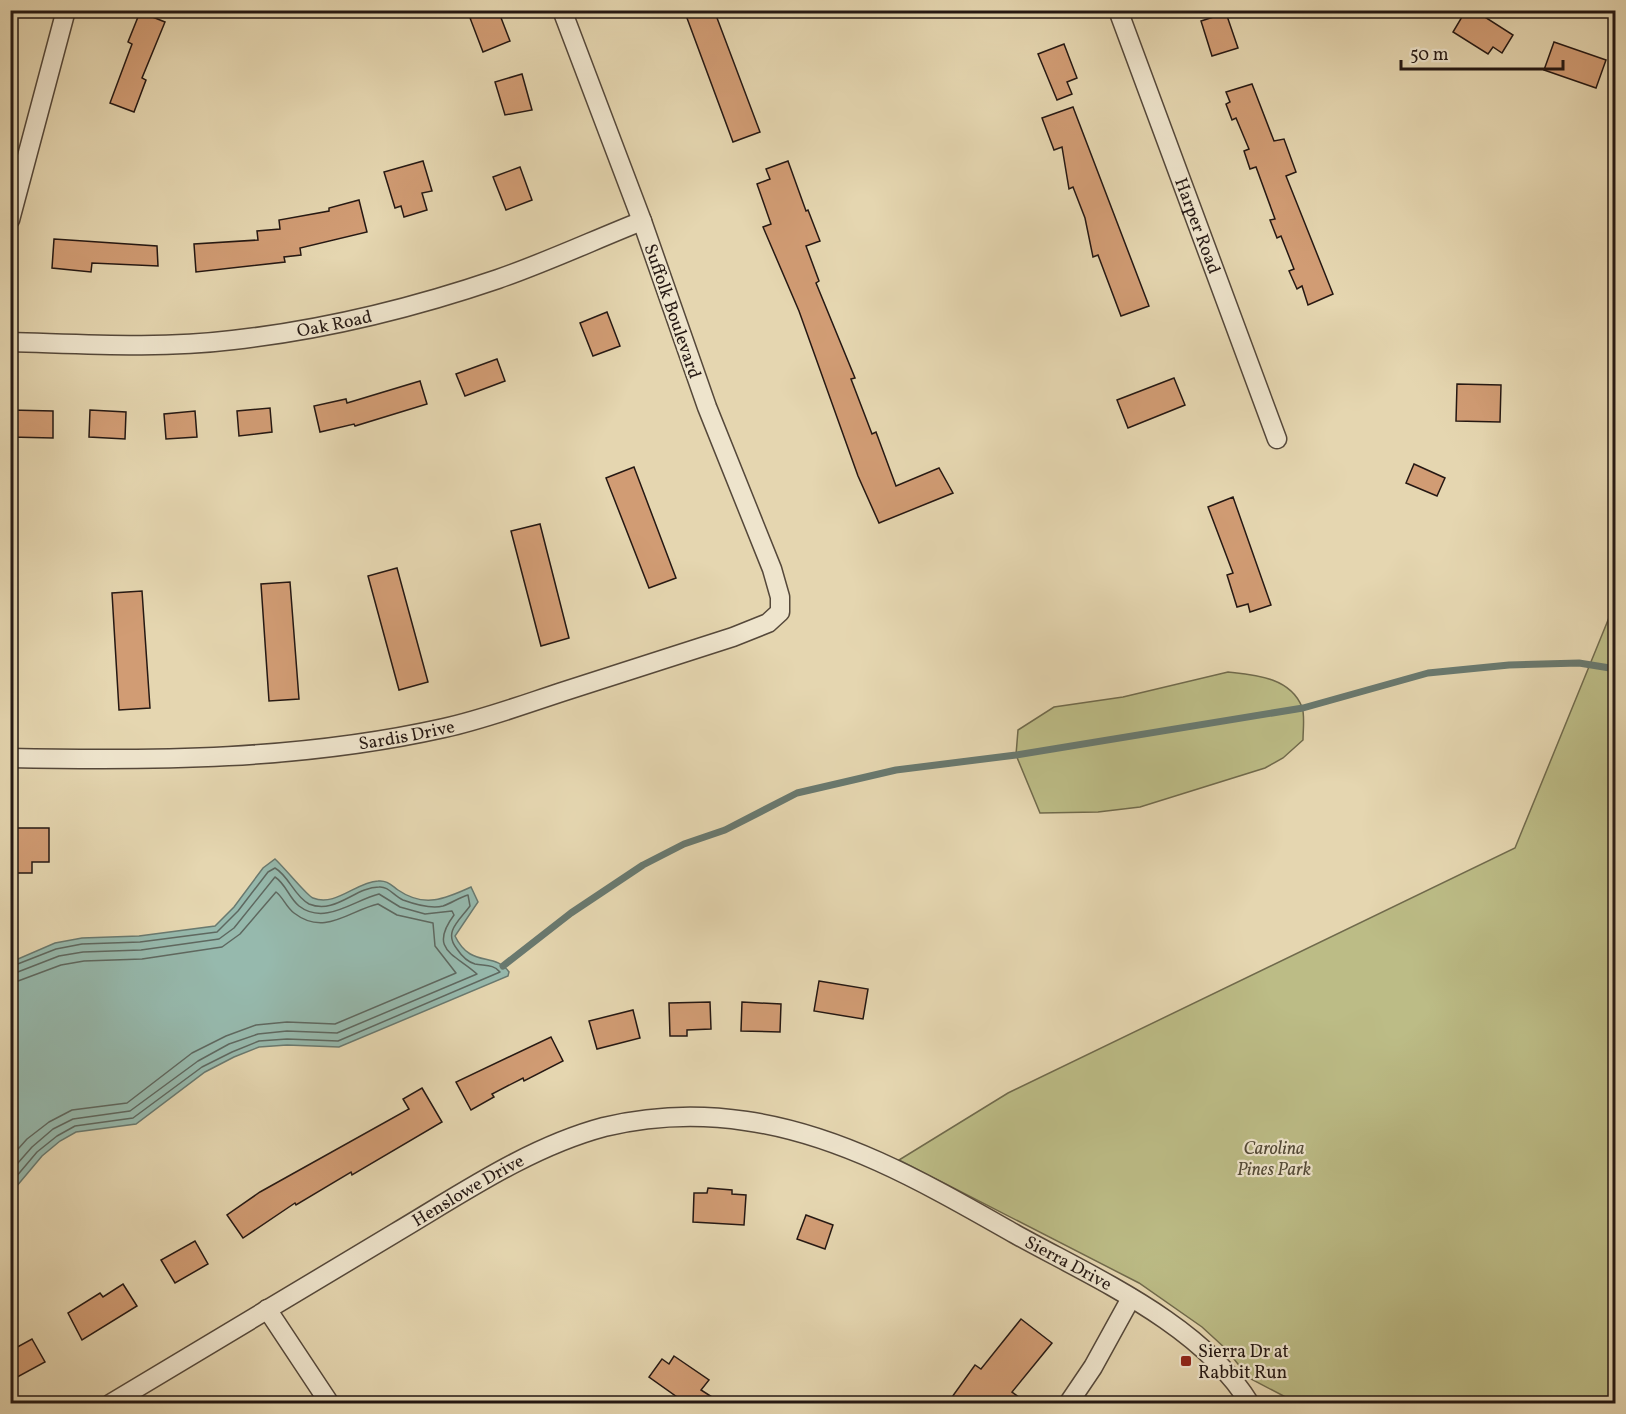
<svg xmlns="http://www.w3.org/2000/svg" width="1626" height="1414" viewBox="0 0 1626 1414" font-family="Vollkorn,serif">
<style>
.green{fill:#bcbc86;stroke:#706a4c;stroke-width:1.5}
.water{fill:#96b9ad;stroke:#69796f;stroke-width:1.5}
.lines{fill:none;stroke-linecap:round;stroke-linejoin:round}
.shore{stroke:#5e6860;stroke-width:1.5}
.stream{stroke:#69796f;stroke-width:7}
.building{fill:#d19c74;stroke:#251813;stroke-width:1.5}
.minor-casing{stroke:#55483a;stroke-width:21}
.minor{stroke:#eee4cc;stroke-width:18}
.poi-dot{fill:#8f2418;stroke:#eee4cc;stroke-width:2}
.labels{text-anchor:middle;stroke-width:4.5;stroke-linejoin:round;paint-order:stroke}
.street-label{font-size:18px;fill:#251813;stroke:#eee4cc}
.park-label{font-size:18px;font-style:italic;fill:#524936;stroke:#eee4cc}
.poi-label{font-size:18px;fill:#251813;stroke:#eee4cc;text-anchor:start}
</style>
<rect width="100%" height="100%" fill="#e5d6b0"/>
<filter id="stains"><feTurbulence type="fractalNoise" baseFrequency=".00333" numOctaves="4"/><feColorMatrix values="0 0 0 0 .2 0 0 0 0 .09 0 0 0 0 .02 0 0 0 .5 -.17"/></filter>
<radialGradient id="worn" r=".72"><stop offset=".6" stop-color="#630" stop-opacity="0"/><stop offset="1" stop-color="#630" stop-opacity=".3"/></radialGradient>
<g class="green">
<polygon points="1615,603 1615,1403 1297,1403 1249,1378 1226,1349 1202,1327 1139,1283 899,1160 1008,1093 1515,848"/>
<path d="M 1228,672 C 1255,675 1290,677 1302,707 C 1305,715 1303,730 1303,740 L 1283,758 L 1265,768 L 1140,807 L 1098,812 L 1040,813 L 1016,755 L 1018,730 L 1054,707 L 1123,697 Z"/>
</g>
<path class="water" d="M 275,859 C 284,867 308,897 313,898 C 336,907 356,882 378,881 C 387,880 391,885 398,890 C 424,908 445,899 471,887 L 478,902 L 455,936 C 471,969 494,951 509,972 L 508,976 L 339,1047 L 287,1045 L 259,1047 L 234,1057 L 205,1072 L 136,1124 L 76,1132 L 60,1141 L 42,1156 L 11,1193 L 11,962 L 55,943 L 82,938 L 139,936 L 215,926 L 234,907 L 263,868 Z"/>
<g class="lines">
<g class="shore">
<path d="M 10,967 L 56,949 L 82,944 L 140,942 L 217,932 L 238,911 L 268,872 L 275,868 C 289,876 294,896 309,904 C 335,915 355,887 379,887 C 388,886 394,896 403,900 C 414,904 432,909 443,906 C 452,903 460,897 468,895 L 470,906 C 459,921 443,932 457,949 C 461,955 468,962 475,964 C 484,966 494,964 500,972 L 338,1041 L 287,1039 L 259,1041 L 232,1052 L 202,1067 L 133,1118 L 75,1126 L 57,1136 L 37,1152 L 10,1184"/>
<path d="M 10,975 L 59,956 L 83,952 L 141,950 L 219,939 L 234,928 L 275,877 C 286,884 289,898 299,906 C 325,926 354,900 379,894 L 400,907 L 425,914 L 452,911 L 454,915 C 428,950 455,954 477,974 L 337,1033 L 287,1031 L 258,1034 L 229,1044 L 198,1061 L 130,1111 L 73,1119 L 53,1129 L 32,1147 L 10,1172"/>
<path d="M 10,984 L 61,965 L 84,961 L 142,959 L 222,947 L 240,934 L 276,892 C 283,897 286,907 294,913 C 325,937 350,910 378,904 L 397,915 L 433,923 L 435,946 L 456,973 L 335,1024 L 287,1022 L 256,1025 L 226,1036 L 192,1053 L 127,1103 L 72,1110 L 49,1122 L 27,1139 L 10,1158"/>
</g>
<polyline class="stream" points="503,966 571,913 643,865 684,844 725,830 797,793 896,770 1016,755 1303,708 1428,673 1509,665 1579,663 1616,669"/>
</g>
<g class="building">
<polygon points="488,10 498,10 510,41 483,52 470,18"/>
<polygon points="684,10 714,10 760,132 733,142"/>
<polygon points="1466,10 1474,10 1513,35 1502,53 1493,47 1488,54 1453,32"/>
<polygon points="140,12 165,22 142,78 146,80 134,112 110,103 132,44 128,42"/>
<polygon points="1226,13 1238,48 1212,56 1201,21"/>
<polygon points="1554,42 1606,60 1596,88 1544,70"/>
<polygon points="1064,44 1077,78 1067,82 1072,94 1057,100 1038,54"/>
<polygon points="522,74 532,110 505,115 495,82"/>
<polygon points="1252,84 1274,141 1284,139 1296,172 1286,176 1333,294 1308,305 1302,286 1297,289 1289,271 1294,269 1281,236 1277,238 1270,220 1275,219 1256,167 1250,169 1244,151 1249,149 1236,118 1232,120 1226,104 1230,102 1226,92"/>
<polygon points="1073,107 1149,306 1121,316 1098,255 1093,257 1085,218 1073,187 1069,189 1062,147 1054,150 1042,118"/>
<polygon points="423,161 432,191 422,193 427,210 404,217 401,206 395,208 384,172"/>
<polygon points="788,161 806,211 808,210 820,241 806,246 819,281 816,283 855,378 851,379 872,434 876,432 896,486 939,468 953,493 879,523 858,476 799,311 763,227 771,224 757,184 770,179 766,169"/>
<polygon points="520,167 532,200 506,210 493,177"/>
<polygon points="359,200 367,232 300,248 301,255 284,257 285,262 196,272 194,244 258,240 257,231 280,229 279,220 329,211 329,208"/>
<polygon points="54,239 157,246 158,266 92,263 91,272 52,268"/>
<polygon points="607,312 620,346 593,356 580,323"/>
<polygon points="497,359 505,381 465,396 456,374"/>
<polygon points="1174,378 1185,405 1128,428 1117,400"/>
<polygon points="420,381 427,404 355,426 354,424 320,432 314,406 346,399 347,403"/>
<polygon points="1457,384 1501,385 1500,422 1456,421"/>
<polygon points="270,408 272,432 239,436 237,411"/>
<polygon points="10,410 53,411 53,438 10,437"/>
<polygon points="90,410 126,412 125,439 89,437"/>
<polygon points="195,411 197,437 166,439 164,414"/>
<polygon points="1414,464 1445,478 1437,496 1406,483"/>
<polygon points="634,467 676,578 649,588 606,478"/>
<polygon points="1233,497 1271,605 1250,612 1248,604 1237,607 1227,575 1233,573 1208,507"/>
<polygon points="540,524 569,638 541,646 511,531"/>
<polygon points="397,568 428,682 399,690 368,576"/>
<polygon points="290,582 299,699 269,701 261,584"/>
<polygon points="142,591 150,708 119,710 112,593"/>
<polygon points="10,828 49,828 49,862 32,862 32,873 10,873"/>
<polygon points="819,981 868,989 863,1019 814,1011"/>
<polygon points="710,1002 711,1029 687,1030 687,1036 670,1036 669,1003"/>
<polygon points="742,1002 781,1004 780,1032 741,1031"/>
<polygon points="633,1010 640,1038 597,1049 589,1021"/>
<polygon points="551,1037 563,1061 524,1081 523,1078 492,1094 494,1097 471,1110 456,1082"/>
<polygon points="422,1088 442,1122 352,1175 351,1172 296,1205 295,1203 243,1238 227,1215 260,1192 409,1109 403,1099"/>
<polygon points="708,1188 732,1190 732,1194 746,1195 744,1225 693,1222 694,1193 707,1193"/>
<polygon points="806,1215 833,1225 825,1249 797,1239"/>
<polygon points="195,1241 208,1264 175,1283 161,1260"/>
<polygon points="123,1284 137,1306 82,1340 68,1313 100,1293 103,1297"/>
<polygon points="1021,1319 1052,1343 1012,1392 1028,1404 947,1404 975,1365 981,1369"/>
<polygon points="32,1339 45,1362 10,1381 10,1351"/>
<polygon points="674,1356 709,1380 701,1390 723,1404 687,1404 649,1377 662,1359 669,1364"/>
</g>
<g class="lines">
<g class="minor-casing">
<g id="minor">
<path id="s1" d="M 1118,10 L 1277,439"/>
<polyline points="10,220 66,10"/>
<path id="s2" d="M 10,342 C 84,344 160,349 233,340 C 323,330 413,308 498,279 C 547,262 594,240 642,221"/>
<path id="s3" d="M 10,758 C 156,761 301,760 444,728 C 485,719 525,704 565,691 C 621,673 677,655 733,637 L 768,623 L 780,612 L 780,597 L 772,569 L 707,407 L 642,221 L 562,10"/>
<polyline points="267,1309 330,1404"/>
<path id="s4" d="M 110,1404 C 205,1346 300,1289 395,1233 C 461,1194 529,1147 604,1127 C 650,1116 700,1114 746,1121 C 844,1135 930,1186 1015,1234 C 1094,1278 1202,1324 1250,1404"/>
<polyline points="1068,1404 1093,1367 1131,1298"/>
</g>
</g>
<use href="#minor" class="minor"/>
</g>
<rect class="poi-dot" x="1180" y="1355" width="12" height="12" rx="3"/>
<g class="labels">
<g class="street-label">
<text dy="6" stroke="none"><textPath href="#s1" startOffset="230">Harper Road</textPath></text>
<text transform="translate(673 311) rotate(71)" y="6">Suffolk Boulevard</text>
<text dy="6" stroke="none"><textPath href="#s2" startOffset="326">Oak Road</textPath></text>
<text dy="6" stroke="none"><textPath href="#s3" startOffset="398">Sardis Drive</textPath></text>
<text dy="6" stroke="none"><textPath href="#s4" startOffset="417">Henslowe Drive</textPath></text>
<text dy="6" stroke="none"><textPath href="#s4" startOffset="1065">Sierra Drive</textPath></text>
</g>
<g class="park-label">
<text x="1274" y="1154">Carolina<tspan x="1274" dy="21">Pines Park</tspan></text>
</g>
<g class="poi-label">
<text x="1198" y="1357">Sierra Dr at<tspan x="1198" dy="21">Rabbit Run</tspan></text>
</g>
</g>
<rect width="1626" height="1414" fill="none" stroke="#e5d6b0" stroke-width="36"/>
<rect x="12" y="12" width="1602" height="1390" fill="none" stroke="#251813" stroke-width="3"/>
<rect x="18" y="18" width="1590" height="1378" fill="none" stroke="#251813" stroke-width="1.5"/>
<path d="M1401 60v9h162v-9" fill="none" stroke="#251813" stroke-width="3"/>
<text x="1410" y="60" font-size="18" fill="#251813" stroke="#eee4cc" stroke-width="4.5" paint-order="stroke">50 m</text>
<rect width="100%" height="100%" filter="url(#stains)"/>
<rect width="100%" height="100%" fill="url(#worn)"/>
</svg>
